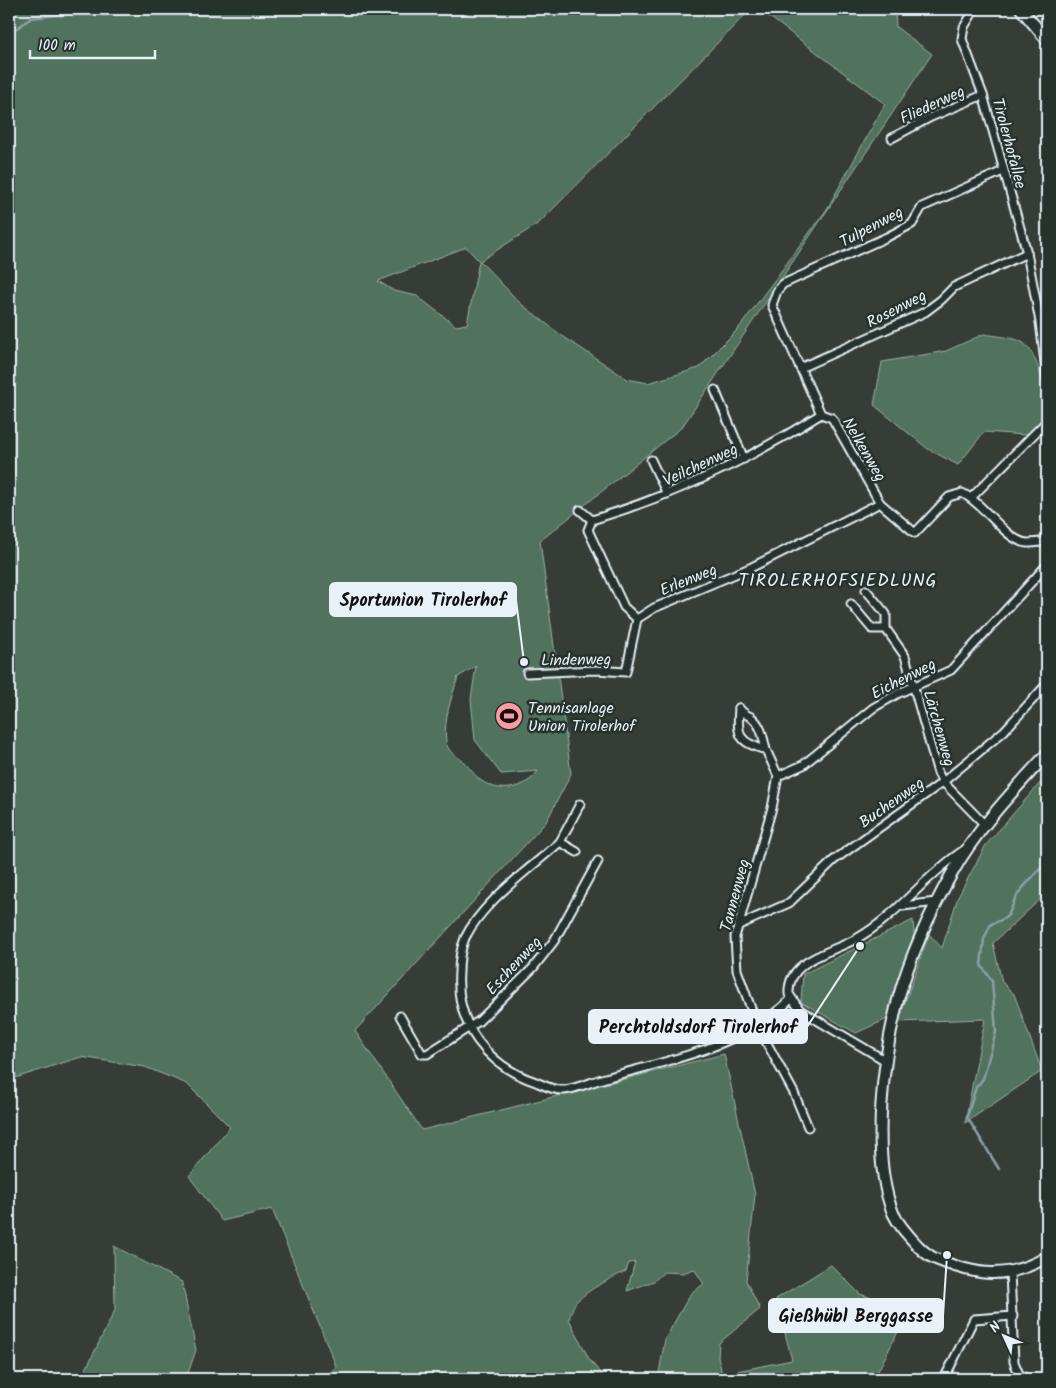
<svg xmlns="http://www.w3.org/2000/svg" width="1056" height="1388" viewBox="0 0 1056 1388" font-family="Kalam,sans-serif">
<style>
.green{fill:#51725c;stroke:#9cb2aa;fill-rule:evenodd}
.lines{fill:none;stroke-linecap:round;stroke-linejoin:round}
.stream{stroke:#8c9fa8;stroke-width:2.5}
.minor-casing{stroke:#e8f1f8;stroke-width:11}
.secondary-casing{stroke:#e8f1f8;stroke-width:14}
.minor{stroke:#26332d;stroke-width:7}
.secondary{stroke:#26332d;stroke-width:10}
.labels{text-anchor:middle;stroke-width:5;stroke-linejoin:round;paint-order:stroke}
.street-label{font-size:16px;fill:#e8f1f8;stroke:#26332d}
.poi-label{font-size:16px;fill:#e8f1f8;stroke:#26332d;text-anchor:start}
.neighbourhood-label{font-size:18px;letter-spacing:1px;fill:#e8f1f8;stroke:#26332d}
.leader{fill:none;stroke:#e8f1f8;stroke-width:2}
.callout-dot{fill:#e8f1f8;stroke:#26332d;stroke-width:2}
.callout{fill:#e8f1f8;stroke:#e8f1f8;stroke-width:2}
.callout-label{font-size:18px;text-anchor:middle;font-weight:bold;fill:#111}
</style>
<rect width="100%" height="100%" fill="#353d36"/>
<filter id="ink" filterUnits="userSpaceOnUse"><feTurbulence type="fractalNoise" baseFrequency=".02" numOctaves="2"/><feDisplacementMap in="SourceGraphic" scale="10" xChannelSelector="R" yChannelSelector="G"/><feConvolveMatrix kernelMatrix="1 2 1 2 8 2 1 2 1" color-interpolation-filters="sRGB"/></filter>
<g filter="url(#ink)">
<g class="green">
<path d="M 9,9 L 751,9 L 539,223 L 480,261 L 520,303 L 561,335 L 627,379 L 648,383 L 699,368 L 739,328 L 827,209 L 885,104 L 759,9 L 895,9 L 896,27 L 932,54 L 682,427 L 540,541 L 571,774 L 546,822 L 355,1031 L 422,1130 L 724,1054 L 755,1195 L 746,1281 L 760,1309 L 719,1343 L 718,1357 L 722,1374 L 792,1360 L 776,1299 L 831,1265 L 860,1294 L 909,1310 L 874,1379 L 658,1379 L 665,1339 L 691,1293 L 704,1284 L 694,1269 L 683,1273 L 664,1272 L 654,1281 L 627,1291 L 635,1262 L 629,1263 L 626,1271 C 608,1280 592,1287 577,1301 C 573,1304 571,1314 569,1319 L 589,1359 L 605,1379 L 324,1379 L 336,1366 L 272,1209 L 222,1221 L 189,1176 L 230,1127 L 187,1084 L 145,1067 L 81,1057 L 9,1080 ZM 466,247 L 479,261 L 467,324 L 456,326 L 417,296 L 394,291 L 378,281 ZM 476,666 L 471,699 L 475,740 L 501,774 L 538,771 C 525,790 497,795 478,778 C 473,773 468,766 463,761 C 455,755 447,751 446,741 C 443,719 452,697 458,677 Z"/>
<path d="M 984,334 C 995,336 1013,337 1022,342 C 1039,352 1047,398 1047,415 L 1025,435 L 984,432 L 958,465 L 928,449 L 874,405 L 882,362 L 946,351 Z"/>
<polygon points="1047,775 1047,893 993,943 1002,982 1014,994 1042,1071 965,1123 985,1019 898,1022 929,934 942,948 958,897 986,845"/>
<polygon points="913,920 914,935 887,1019 856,1033 801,1002 803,974"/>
<polygon points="114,1246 182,1282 196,1350 186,1379 81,1379 115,1310"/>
</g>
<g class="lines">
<g class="stream">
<polyline points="9,34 31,18 73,13 83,9"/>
<path d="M 999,1169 L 967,1117 L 976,1087 L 983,1079 L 996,1032 L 992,981 L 981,965 L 984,939 L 991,924 C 1017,915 1006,912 1018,894 C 1026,883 1037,872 1047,862"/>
</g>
<g class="minor-casing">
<g id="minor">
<polyline points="975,9 964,27 962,39 983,95 1027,253 1040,322 1047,379"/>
<polyline points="892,138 931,117 983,95"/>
<path d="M 1003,171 L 922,207 L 912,224 L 887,237 L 783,284 L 777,291 L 772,305 L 821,414 L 832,418 L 880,503 L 915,533 L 949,497 L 962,493 C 984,503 1006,541 1027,543 C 1034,543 1041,542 1047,541"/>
<polyline points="800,368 925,312 941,300 954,287 1027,253"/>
<polyline points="715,390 744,459"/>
<polyline points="651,460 667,494"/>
<polyline points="972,497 1047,421"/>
<polyline points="580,510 592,520"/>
<polyline points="866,590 886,614 886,629"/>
<polyline points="851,604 872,629 886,629 905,656 938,773 943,782 985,825"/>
<path d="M 637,619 L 624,607 L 588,530 L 592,520 C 674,495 749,460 821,414"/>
<polyline points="527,673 596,670 626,672 637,619 654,608 752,567 880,503"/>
<path d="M 739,708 C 737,736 738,742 766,750 L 778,776 L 772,808 L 735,937 L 737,970 L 757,1025 L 794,1093 L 808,1127"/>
<path d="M 739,708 C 743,714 746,714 751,717 C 762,725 763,738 766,750"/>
<polyline points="778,776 803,765 873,708 899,693 951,670 1047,565"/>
<polyline points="560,842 580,804"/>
<path d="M 577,852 L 560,842 C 529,870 483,901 465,938 C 461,948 459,961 459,972 C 455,1024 487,1066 536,1082 C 543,1085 553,1090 561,1090 C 572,1091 593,1081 605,1078 C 667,1061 742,1047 790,1000"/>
<polyline points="903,906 936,902"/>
<polyline points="739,925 789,903 834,860 943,782 1004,731 1047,684"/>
<polyline points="400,1016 422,1054 427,1054 479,1021 533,968 554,941 598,861"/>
<path d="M 886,1061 L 800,1010 L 789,994 C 787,960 830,953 854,940 C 897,917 924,876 964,850"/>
<polyline points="1010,1272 1014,1362 1019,1374 1027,1379"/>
<polyline points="944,1379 974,1319 1013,1316"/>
</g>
</g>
<g class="secondary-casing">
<g id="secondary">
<polyline points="1021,9 1047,40"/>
<path d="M 1047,754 C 1012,792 976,830 951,875 C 930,913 911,954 899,996 C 883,1056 870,1155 893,1213 C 899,1226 908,1235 918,1246 C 923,1251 928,1256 936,1259 C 977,1276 1007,1280 1047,1257"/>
</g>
</g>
<use href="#minor" class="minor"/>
<use href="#secondary" class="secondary"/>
</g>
</g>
<defs>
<g id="stadium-disc" transform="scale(1.4375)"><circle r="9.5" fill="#ff9aa2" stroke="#26332d"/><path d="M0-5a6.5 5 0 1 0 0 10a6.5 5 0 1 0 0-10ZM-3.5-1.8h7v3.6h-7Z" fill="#111"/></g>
</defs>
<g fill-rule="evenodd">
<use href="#stadium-disc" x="509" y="716"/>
</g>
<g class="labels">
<g class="street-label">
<text transform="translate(932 104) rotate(-25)" y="6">Fliederweg</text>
<text transform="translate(1010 143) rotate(75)" y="6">Tirolerhofallee</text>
<text transform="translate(871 226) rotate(-28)" y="6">Tulpenweg</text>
<text transform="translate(896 308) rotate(-27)" y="6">Rosenweg</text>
<text transform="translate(865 449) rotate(60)" y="6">Nelkenweg</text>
<text transform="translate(700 464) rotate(-25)" y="6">Veilchenweg</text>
<text transform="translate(688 579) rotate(-22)" y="6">Erlenweg</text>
<text transform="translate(576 659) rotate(-1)" y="6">Lindenweg</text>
<text transform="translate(903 678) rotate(-27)" y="6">Eichenweg</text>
<text transform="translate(940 728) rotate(74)" y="6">Lärchenweg</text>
<text transform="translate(891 802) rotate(-35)" y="6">Buchenweg</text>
<text transform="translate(734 895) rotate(-75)" y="6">Tannenweg</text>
<text transform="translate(513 965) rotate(-47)" y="6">Eschenweg</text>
</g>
<g class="poi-label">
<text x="528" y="713">Tennisanlage<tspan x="528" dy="18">Union Tirolerhof</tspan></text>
</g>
<g class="neighbourhood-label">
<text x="838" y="586">TIROLERHOFSIEDLUNG</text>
</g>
</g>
<path class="leader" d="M524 662L516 600M860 946L807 1027M947 1255L943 1316"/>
<g class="callout-dot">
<circle cx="524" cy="662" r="5"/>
<circle cx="860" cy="946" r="5"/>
<circle cx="947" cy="1255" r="5"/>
</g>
<g class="callout">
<rect x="330" y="583" width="186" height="33" rx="5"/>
<rect x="589" y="1010" width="218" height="33" rx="5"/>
<rect x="769" y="1299" width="174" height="33" rx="5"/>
</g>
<g class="callout-label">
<text x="423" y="606">Sportunion Tirolerhof</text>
<text x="698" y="1033">Perchtoldsdorf Tirolerhof</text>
<text x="856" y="1322">Gießhübl Berggasse</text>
</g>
<rect width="1056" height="1388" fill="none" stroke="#26332d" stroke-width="30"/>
<rect x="15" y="15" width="1026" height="1358" fill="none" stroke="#e8f1f8" stroke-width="2" filter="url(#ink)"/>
<g transform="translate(1004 1336) rotate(314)" stroke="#26332d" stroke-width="4" paint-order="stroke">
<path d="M0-4L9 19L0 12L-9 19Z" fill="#e8f1f8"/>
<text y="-8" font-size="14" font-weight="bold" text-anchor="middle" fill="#e8f1f8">N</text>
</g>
<path d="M30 50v8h125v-8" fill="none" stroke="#e8f1f8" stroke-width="2.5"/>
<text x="38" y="50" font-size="15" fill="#e8f1f8" stroke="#26332d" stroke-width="4" paint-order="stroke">100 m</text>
</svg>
